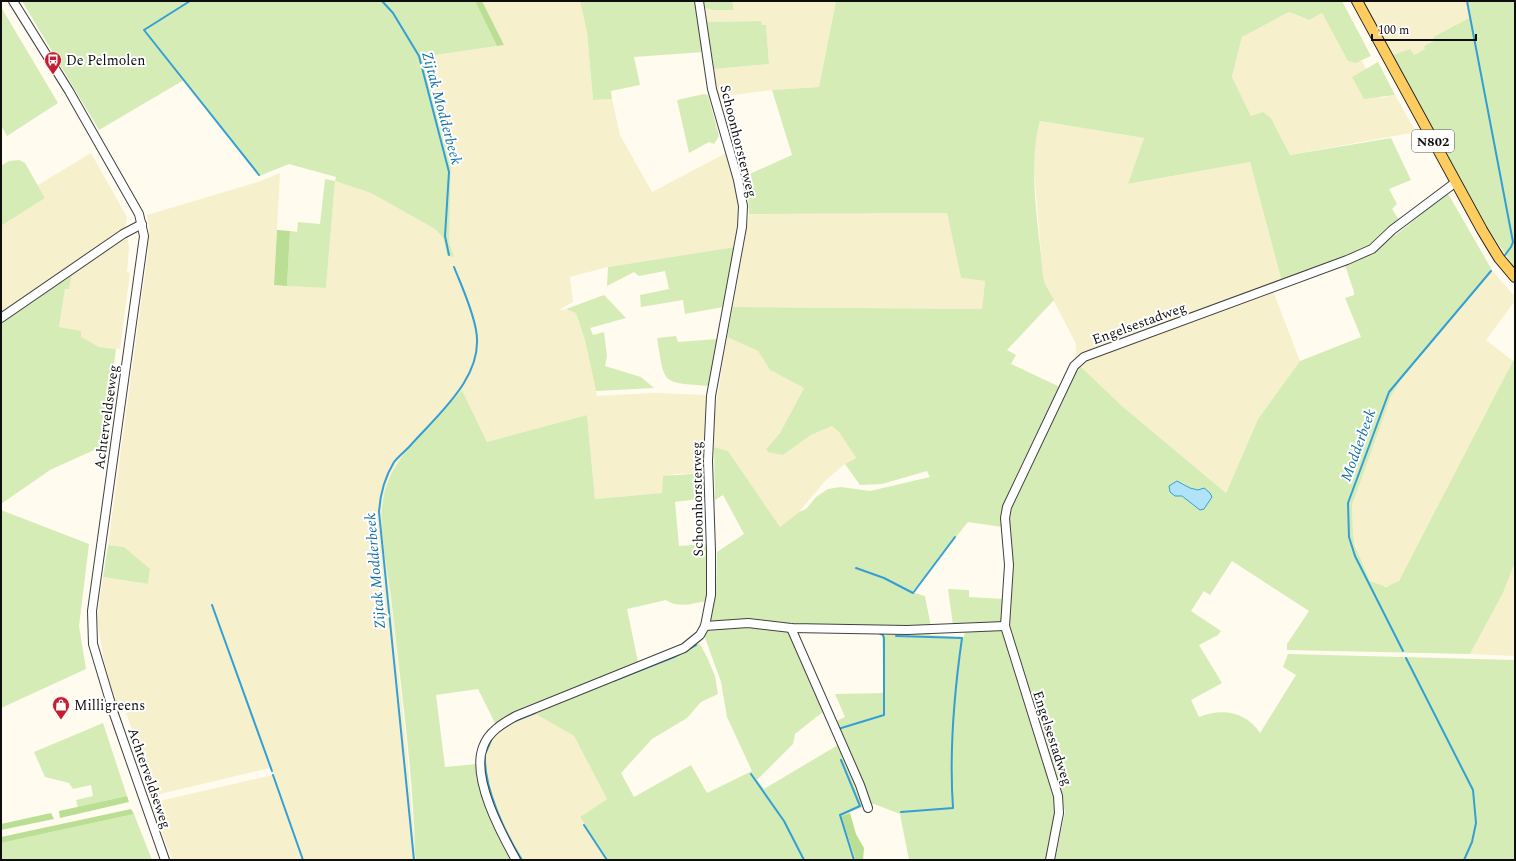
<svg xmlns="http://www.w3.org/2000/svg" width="1516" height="861" viewBox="0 0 1516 861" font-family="Spectral,serif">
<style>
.farmland{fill:#f7f0cd}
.green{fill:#d6ecb6;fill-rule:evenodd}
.forest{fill:#bade94}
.water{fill:#b0e3f9;stroke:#339fd5}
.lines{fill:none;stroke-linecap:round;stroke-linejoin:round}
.stream{stroke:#339fd5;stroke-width:2}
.minor-casing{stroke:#414141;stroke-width:10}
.major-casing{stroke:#1f1f1f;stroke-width:12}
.minor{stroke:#fff;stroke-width:8}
.major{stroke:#ffcd5f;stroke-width:10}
.labels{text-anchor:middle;stroke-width:4;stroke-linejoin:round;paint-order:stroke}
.shield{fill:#fff;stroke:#565656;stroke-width:1}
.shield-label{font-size:13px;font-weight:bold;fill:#0e0e0e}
.poi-label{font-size:14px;fill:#0e0e0e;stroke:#fff;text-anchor:start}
.street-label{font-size:14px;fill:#0e0e0e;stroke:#fff}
.water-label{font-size:15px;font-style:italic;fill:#106fa7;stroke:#fff}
</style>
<rect width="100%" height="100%" fill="#fffbef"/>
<g class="farmland">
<polygon points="482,1 580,1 587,32 593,100 612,99 620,135 652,192 726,153 739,191 739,223 735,247 608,267 570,277 573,302 559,310 571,309 576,313 585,340 597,396 654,393 707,395 707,473 674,474 662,493 595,499 587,415 487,442 462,390 396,464 387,481 382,500 384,536 407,750 416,860 172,860 151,803 272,775 270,768 156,795 126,713 139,706 136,700 117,708 104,661 97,620 103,577 148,584 150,570 124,547 108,545 148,252 149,230 147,215 258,182 280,173 274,285 326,288 335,181 371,193 435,229 443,238 447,256 453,257 449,242 451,165 422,57 504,45"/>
<polygon points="732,1 836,1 819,87 772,90 718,97 714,69 769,64 766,25 762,25 761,21 707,22 705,8 714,10 734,10"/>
<polygon points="1363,1 1468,1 1471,17 1433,37 1434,41 1424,46 1426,49 1414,55 1410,50 1393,55"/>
<polygon points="1289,12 1308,20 1322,13 1348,60 1362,61 1366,69 1352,77 1381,98 1395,95 1416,132 1290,155 1271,118 1251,116 1232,77 1242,37"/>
<polygon points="1040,121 1144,138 1129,184 1250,162 1282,282 1075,361 1076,344 1045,284 1043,275 1033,161 1036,133"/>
<polygon points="91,153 127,217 125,228 1,313 1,226 45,198 38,185"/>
<polygon points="947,213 961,278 985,281 982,309 733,307 749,214"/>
<polygon points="127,234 129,247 127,272 130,273 120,349 99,347 59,327 65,289 69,289 72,274"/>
<polygon points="1492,270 1515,297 1515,301 1486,340 1513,361 1404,574 1399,581 1393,586 1381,586 1370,581 1359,558 1353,533 1352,505 1363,470 1391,396 1400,381"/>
<polygon points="1273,291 1300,361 1258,419 1226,493 1122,406 1079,365 1084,360"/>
<polygon points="727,337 758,351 770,370 804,388 780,433 766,449 783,455 811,435 832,426 839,432 856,458 845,464 826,480 799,512 780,527 728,451 714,447 714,417"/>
<polygon points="1515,562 1515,656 1470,654 1503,593"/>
<polygon points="532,712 574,736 607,799 580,817 608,860 518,860 512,848 485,786 482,756 492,736 501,727"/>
</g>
<g class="green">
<polygon points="22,1 475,1 497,46 422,57 451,165 449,242 454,257 447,256 443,238 435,229 371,193 335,181 326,288 287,286 290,231 297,232 298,222 320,224 325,179 335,181 336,177 289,164 259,176 184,80 99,130"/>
<polygon points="580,1 697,1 704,52 634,57 640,85 611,91 612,99 593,100 587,32"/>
<polygon points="704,1 732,1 734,10 713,10 705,8"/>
<path d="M 836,1 L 1342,1 L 1371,56 L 1356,63 L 1348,61 L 1322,13 L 1309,20 L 1289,12 L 1242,37 L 1232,77 L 1251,116 L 1263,112 L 1271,118 L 1290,155 L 1391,138 L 1411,180 L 1389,189 L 1397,204 L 1392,209 L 1401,223 L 1371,247 L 1282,282 L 1250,162 L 1128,184 L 1144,138 L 1040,121 C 1027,166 1039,228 1043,275 L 1045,284 L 1054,300 L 1007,350 L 1016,355 L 1011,364 L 1062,388 L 1001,520 L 1002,527 L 968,522 L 912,592 L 925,596 L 931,627 L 710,623 L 716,593 L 717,552 L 744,534 L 723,495 L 715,500 L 714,447 L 728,451 L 780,527 L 799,512 L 806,509 L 816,497 L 828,489 L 841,487 L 870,491 L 930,477 L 927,471 L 882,484 L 860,485 L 845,464 L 856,458 L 839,432 L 832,426 L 811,435 L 783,455 L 768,452 L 766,449 L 780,433 L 804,388 L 770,370 L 758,351 L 727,337 L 733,307 L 982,309 L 985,281 L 961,278 L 947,213 L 749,214 L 748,195 L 743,177 L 792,155 L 772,90 L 819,87 Z"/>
<polygon points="1468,1 1515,1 1515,268 1486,226 1393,55 1410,49 1414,55 1425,49 1424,46 1434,41 1433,37 1471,17"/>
<polygon points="1,7 58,103 7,136 1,125"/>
<polygon points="761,21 762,25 766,25 769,64 714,69 707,22"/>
<polygon points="1378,62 1395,95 1364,99 1352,77"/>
<polygon points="704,94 708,95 719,136 714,144 709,142 689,153 677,100"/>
<polygon points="19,160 25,163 45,198 1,226 1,166 9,161"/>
<path d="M 1447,192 L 1492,270 L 1423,352 L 1400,381 L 1391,396 L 1352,505 L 1353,533 L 1355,546 L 1370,581 L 1386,587 L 1399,581 L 1515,357 L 1515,562 L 1503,593 L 1470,654 L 1287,650 L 1287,644 L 1309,611 L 1232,561 L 1210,595 L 1204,591 L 1191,611 L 1221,631 L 1218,635 L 1199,645 L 1222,683 L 1191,700 L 1199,717 C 1221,708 1246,711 1260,733 L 1296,675 L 1283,667 L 1288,654 L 1515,660 L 1515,860 L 1055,860 L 1065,812 L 1059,788 L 1009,630 L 1012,560 L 1008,514 L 1077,368 L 1079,365 L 1122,406 L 1226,493 L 1258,419 L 1300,361 L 1361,337 L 1345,298 L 1354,295 L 1354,292 L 1345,265 C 1384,249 1415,219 1447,192 ZM 1183,483 L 1190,488 L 1198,490 L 1194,503 L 1178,495 Z"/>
<polygon points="735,247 723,307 685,314 683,300 641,307 640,295 669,289 665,271 639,276 634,272 607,286 608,267"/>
<polygon points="72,274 69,289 65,289 59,327 81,331 81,337 99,347 116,349 103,446 50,470 1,504 1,320"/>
<polygon points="604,295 626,318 590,328 593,335 604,332 607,356 605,366 641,377 654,388 596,391 585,340 576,313 566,309"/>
<path d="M 676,336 L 678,342 L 717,339 L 709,386 C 661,382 665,386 657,338 Z"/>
<path d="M 462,390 L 487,442 L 587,415 L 595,499 L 662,493 L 663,476 L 707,473 L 707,498 L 675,502 L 679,546 L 707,544 L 707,601 C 694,603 678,609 666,600 L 627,609 L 638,662 L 623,670 L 496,725 L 478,689 L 436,695 L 445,767 L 477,764 L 514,860 L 416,860 L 415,853 C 413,768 400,682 391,597 C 387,563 374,513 388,481 C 401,449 439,416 462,390 Z"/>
<polygon points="1,510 89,544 79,626 86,669 1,708"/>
<polygon points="108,545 124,547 150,569 148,584 103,577"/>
<polygon points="948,589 969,590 969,597 1005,599 1004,619 1001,623 953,625"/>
<polygon points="725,627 788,630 824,711 795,734 793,744 757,780 764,789 838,745 863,807 841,816 856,860 608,860 580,817 607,799 574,736 532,712 694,642 700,644 707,657 715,676 718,694 701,702 687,718 652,739 621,773 634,797 691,765 707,793 752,771 727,717 721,682 704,635 708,630"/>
<polygon points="965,631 1004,631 1060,806 1049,860 909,860 900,814 874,804 868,805 834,722 845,717 835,694 884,693 882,635 930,633 930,635 964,637"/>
<polygon points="103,723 127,796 78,807 76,800 93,796 91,785 73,789 69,783 45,777 34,752"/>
<polygon points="134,814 152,860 1,860 1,843"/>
</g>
<g class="forest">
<polygon points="475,1 482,1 504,45 497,46"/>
<polygon points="277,230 290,231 287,286 274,285"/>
<polygon points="127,796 129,802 60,818 59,811"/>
<polygon points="131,809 134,814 1,843 1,837"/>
<polygon points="51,813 54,819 1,830 1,824"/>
<polygon points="850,813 856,834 864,848 863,860 856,860 841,816"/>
</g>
<polygon class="water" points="1177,481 1190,488 1198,490 1204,488 1210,493 1212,497 1204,509 1200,510 1182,496 1175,496 1170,492 1169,486"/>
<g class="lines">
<g class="stream">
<polyline points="190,1 144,30 259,175"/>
<polyline points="382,1 393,13 419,56 449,172 445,236 449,255"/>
<polyline points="1467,1 1513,242 1511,247 1505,255"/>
<polyline points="856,568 884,578 913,593 955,537"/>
<polyline points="212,605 272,771"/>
<path d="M 896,636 L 962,638 C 954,694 949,751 953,808 L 901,812"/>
<polyline points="1403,651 1355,556 1349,537 1348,503 1389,392 1491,271"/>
<polyline points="1406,658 1473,790 1476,823 1472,842 1464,860"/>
<polyline points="613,681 674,657 696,645"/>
<polyline points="515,721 535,713"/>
<polyline points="838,729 884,715 884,638 883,635 879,633"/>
<polyline points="486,752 492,738"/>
<path d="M 485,757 C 484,788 505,833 522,860"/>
<polyline points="841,760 860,806 840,815 854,860"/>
<polyline points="751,774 784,821 804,860"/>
<polyline points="273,775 303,860"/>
<polyline points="584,825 607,860"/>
<path d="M 414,860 L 379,512 C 380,495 385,477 394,462 C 398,457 404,452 409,447 C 437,415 485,377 476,330 C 472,308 462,287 454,267"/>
</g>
<g class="minor-casing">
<g id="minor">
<polyline points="13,1 69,91 139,214 144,236 92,611 93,644 114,714 165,860"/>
<polyline points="1,318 123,234 142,224"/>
<polyline points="705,626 748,623 791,628 907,630 1005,626"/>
<polyline points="791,628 860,785 868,808"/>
<path d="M 516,860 C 501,833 471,778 483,747 C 488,732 503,723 516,716 L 684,648 L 700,635 L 705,626 L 711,595 L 711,551 L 708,461 L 711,396 L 742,227 L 743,206 L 738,180 L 712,89 L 699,1"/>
<polyline points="1050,860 1059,813 1058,796 1005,626 1009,565 1005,518 1007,507 1074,366 1084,357 1347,260 1372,249 1392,230 1456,182"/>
</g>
</g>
<g class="major-casing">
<polyline id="major" points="1357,1 1482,230 1499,258 1515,277"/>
</g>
<use href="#minor" class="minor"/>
<use href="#major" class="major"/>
</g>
<defs>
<g id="bus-pin" transform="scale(0.9)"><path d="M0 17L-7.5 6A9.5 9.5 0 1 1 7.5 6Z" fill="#c61e31" stroke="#fff"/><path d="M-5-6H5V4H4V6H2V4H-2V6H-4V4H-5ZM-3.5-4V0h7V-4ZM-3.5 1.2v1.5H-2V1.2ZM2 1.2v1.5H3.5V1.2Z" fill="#fff"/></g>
<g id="shop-pin" transform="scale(0.9)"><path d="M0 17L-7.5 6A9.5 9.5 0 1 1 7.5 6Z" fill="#c61e31" stroke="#fff"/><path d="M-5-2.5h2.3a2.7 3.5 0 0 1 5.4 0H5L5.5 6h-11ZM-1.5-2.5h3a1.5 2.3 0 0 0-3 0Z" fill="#fff"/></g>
</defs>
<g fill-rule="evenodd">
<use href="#bus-pin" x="53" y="60"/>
<use href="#shop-pin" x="61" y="705"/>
</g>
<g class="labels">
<rect class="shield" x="1412" y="130" width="42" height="22" rx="3"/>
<g class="shield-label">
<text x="1433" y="146">N802</text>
</g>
<g class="poi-label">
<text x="66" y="65">De Pelmolen</text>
<text x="74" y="710">Milligreens</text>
</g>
<g class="street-label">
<text transform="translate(739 141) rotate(76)" y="5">Schoonhorsterweg</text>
<text transform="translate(1139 323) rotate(-20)" y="5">Engelsestadweg</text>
<text transform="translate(106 417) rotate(-82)" y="5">Achterveldseweg</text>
<text transform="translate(697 499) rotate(-91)" y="5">Schoonhorsterweg</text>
<text transform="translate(1053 738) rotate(72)" y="5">Engelsestadweg</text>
<text transform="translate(150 778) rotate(71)" y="5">Achterveldseweg</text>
</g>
<g class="water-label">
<text transform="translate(442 108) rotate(75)" y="5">Zijtak Modderbeek</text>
<text transform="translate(1358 445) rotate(-70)" y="5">Modderbeek</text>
<text transform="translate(375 571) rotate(-95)" y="5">Zijtak Modderbeek</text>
</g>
</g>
<rect width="1516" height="861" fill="none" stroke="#0e0e0e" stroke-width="4"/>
<path d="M1372 34v6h104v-6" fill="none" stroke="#0e0e0e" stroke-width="2"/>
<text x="1378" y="34" font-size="12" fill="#0e0e0e" stroke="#ffffff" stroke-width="3" paint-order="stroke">100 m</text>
</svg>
